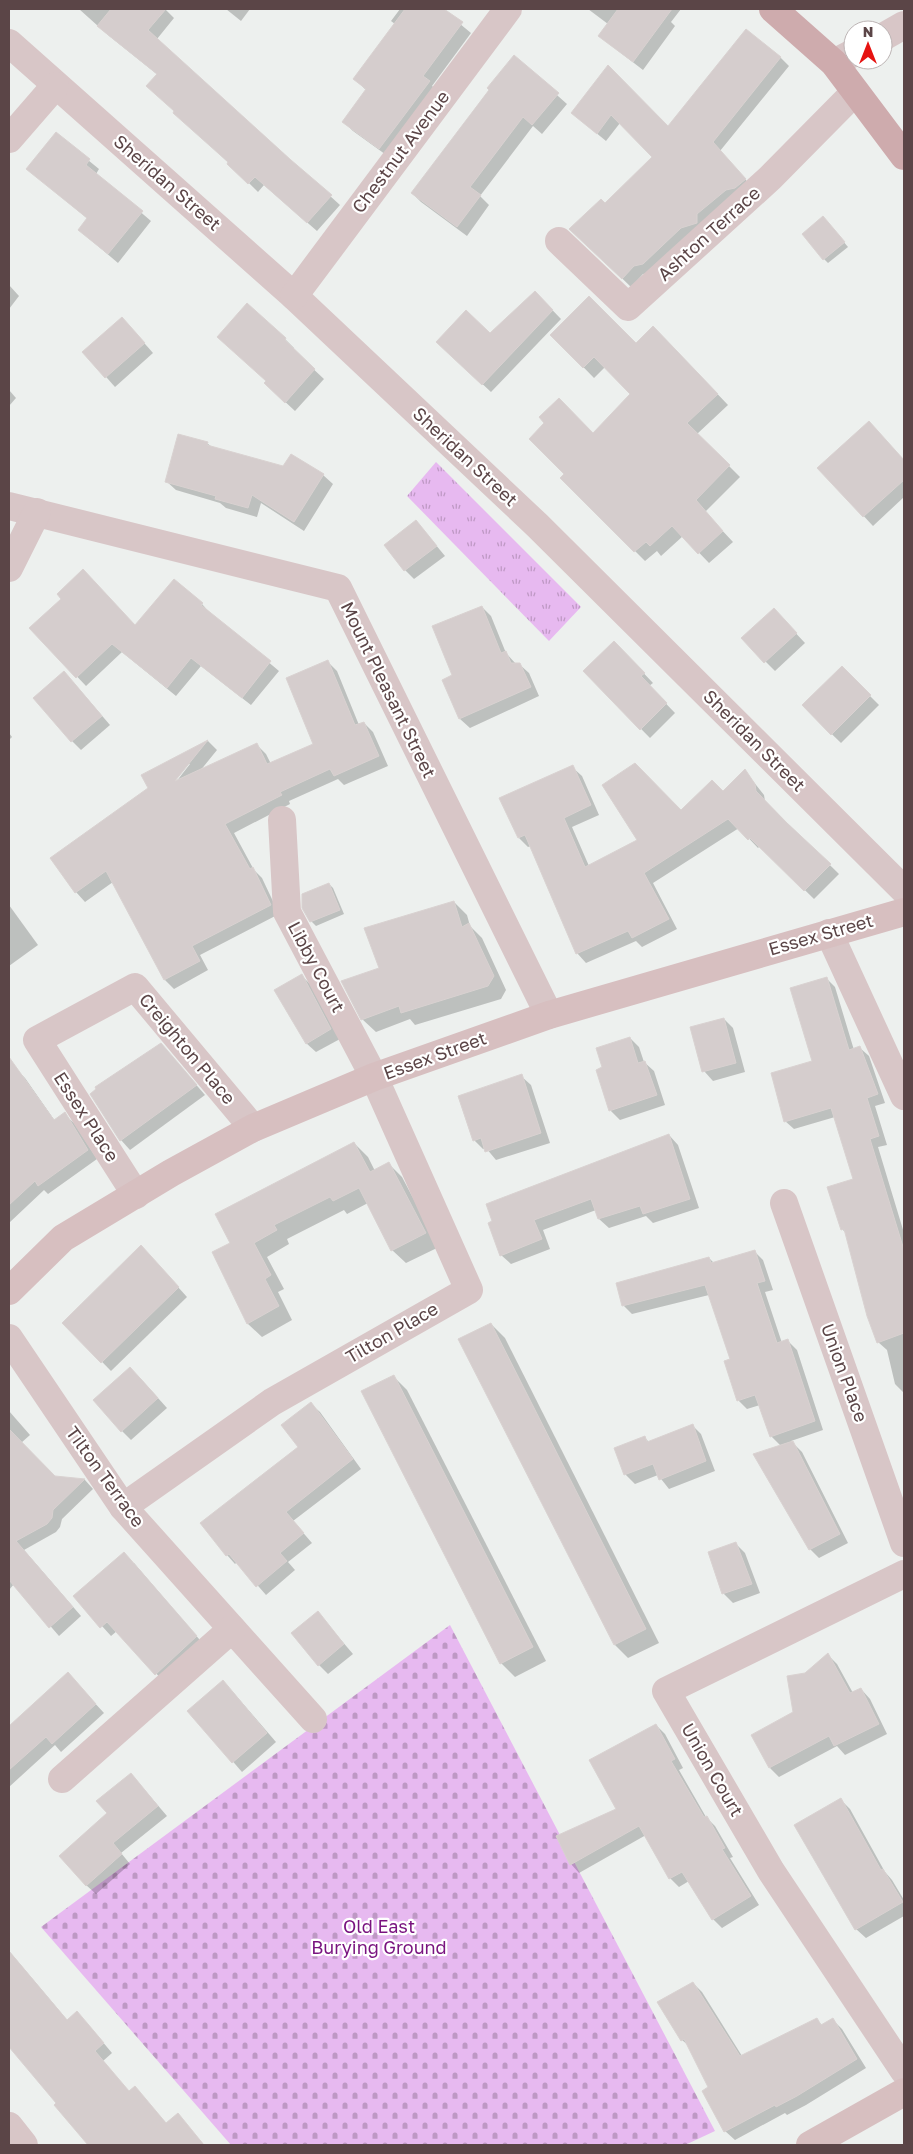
<svg xmlns="http://www.w3.org/2000/svg" width="913" height="2154" viewBox="0 0 913 2154" font-family="'Golos Text',sans-serif">
<style>
.grass{fill:url(#grass-tufts)}
.cemetery{fill:url(#cemetery-stones)}
.shadow{fill:#0003;fill-rule:evenodd}
.building{fill:#d5cdcd;stroke:#d9d2d1}
.lines{fill:none;stroke-linecap:round;stroke-linejoin:round}
.minor{stroke:#d8c6c7;stroke-width:28}
.tertiary{stroke:#d8c6c7;stroke-width:28}
.secondary{stroke:#d7bfc0;stroke-width:28}
.primary{stroke:#ceabad;stroke-width:28}
.labels{text-anchor:middle;stroke-width:4.5;stroke-linejoin:round;paint-order:stroke}
.street-label{font-size:18px;fill:#5b4547;stroke:#fff}
.park-label{font-size:18px;fill:#79137f;stroke:#fff}
</style>
<defs>
<pattern id="grass-tufts" width="24" height="20" patternUnits="userSpaceOnUse" patternTransform="scale(1.25)"><rect width="24" height="20" fill="#e7b9f0"/><path d="M3 7l-1-3M5 7V3M7 7l1-3M15 17l-1-3M17 17v-4M19 17l1-3" fill="none" stroke="#be98c4"/></pattern>
<pattern id="cemetery-stones" width="16" height="16" patternUnits="userSpaceOnUse" patternTransform="scale(1.25)"><rect width="16" height="16" fill="#e7b9f0"/><path d="M2 7V4a2 2 0 0 1 4 0v3zM10 15v-3a2 2 0 0 1 4 0v3z" fill="#be98c4"/></pattern>
</defs>
<rect width="100%" height="100%" fill="#edf0ee"/>
<polygon class="grass" points="436,462 581,607 549,641 407,496"/>
<polygon class="cemetery" points="450,1625 715,2131 685,2145 231,2145 41,1927"/>
<g class="shadow">
<polygon points="79,9 165,9 174,18 157,39 340,205 317,231 264,185 258,192 176,111 158,75 108,35"/>
<polygon points="226,9 250,9 241,21"/>
<polygon points="400,9 442,9 471,33 432,86 438,91 389,157 353,131 344,122 367,91 355,79 395,24 391,21"/>
<polygon points="588,9 681,9 671,22 675,26 643,70 599,36 608,24"/>
<polygon points="514,57 567,104 542,134 533,126 480,196 489,205 467,236 421,202 412,193"/>
<polygon points="780,57 789,66 720,151 753,188 652,273 643,274 631,287 571,229 605,205 654,157 620,123 606,141 572,113 608,67 668,128"/>
<polygon points="56,134 99,169 96,174 151,221 118,263 79,230 88,219 28,169"/>
<polygon points="827,222 848,247 828,263 824,259"/>
<polygon points="9,285 19,296 9,309"/>
<polygon points="535,292 561,319 491,392 446,350 490,334"/>
<polygon points="131,328 153,353 115,387 84,352"/>
<polygon points="552,335 636,345 664,338 728,405 697,434 740,477 705,512 733,542 709,563 683,536 661,556 657,551 645,561 562,478 593,435 632,394 605,367 594,378"/>
<polygon points="285,339 294,348 293,350 324,379 295,411 265,383"/>
<polygon points="9,390 16,398 9,406"/>
<polygon points="878,432 904,461 904,497 873,526 819,468"/>
<polygon points="207,443 213,448 284,468 291,455 323,475 333,484 304,531 261,503 257,517 226,508 220,503 176,490 166,481"/>
<polygon points="416,521 445,556 414,579 405,570"/>
<polygon points="202,604 210,613 279,671 251,705 201,666 176,696 122,652 86,686 31,628 136,626"/>
<polygon points="482,607 491,616 506,653 516,664 519,664 529,673 539,696 470,728 460,719 443,680 454,676"/>
<polygon points="774,610 805,643 775,671 743,639"/>
<polygon points="614,642 653,683 649,686 675,713 650,738 584,671"/>
<path d="M 328,662 L 337,671 L 359,725 L 364,723 L 373,732 L 388,766 L 344,785 L 338,779 L 289,801 L 290,804 L 234,833 L 254,870 L 262,878 L 279,914 L 200,955 L 208,970 L 174,989 L 165,980 L 113,882 L 85,902 L 76,892 L 150,789 L 143,775 L 208,741 L 217,750 L 200,771 L 256,744 L 266,754 L 271,764 L 315,745 ZM 187,764 L 190,764 L 172,787 L 171,785 Z"/>
<polygon points="842,668 879,705 841,743 803,706"/>
<polygon points="73,682 110,725 81,750 72,741"/>
<polygon points="9,733 12,737 9,740"/>
<polygon points="572,767 582,776 599,815 572,827 589,866 639,840 681,812 723,793 745,771 764,795 765,801 839,874 814,899 760,846 758,848 739,828 653,883 677,929 642,947 636,941 586,963 577,953 531,846 528,847 519,838"/>
<polygon points="329,884 333,888 344,914 316,926 311,921"/>
<polygon points="454,902 467,915 470,926 482,938 506,990 501,999 415,1025 410,1019 376,1032 362,1019 381,968"/>
<polygon points="9,905 38,945 9,966"/>
<polygon points="302,976 311,985 340,1039 316,1052 306,1043"/>
<polygon points="827,979 835,987 854,1050 860,1048 869,1056 885,1103 875,1106 887,1145 878,1147 904,1233 904,1393 895,1384 887,1350 878,1342 847,1234 842,1229 854,1180 835,1117 794,1129 785,1121 813,1062"/>
<polygon points="724,1019 733,1028 745,1072 713,1081 704,1071"/>
<polygon points="630,1038 639,1047 644,1062 654,1071 665,1105 620,1120 610,1110 604,1068"/>
<polygon points="161,1044 205,1095 130,1150 121,1140 92,1094"/>
<polygon points="16,1069 25,1078 55,1121 64,1114 74,1123 97,1159 48,1194 44,1190 9,1223 9,1074"/>
<polygon points="521,1076 531,1085 550,1143 496,1160 486,1148 483,1149 474,1140"/>
<polygon points="669,1135 678,1145 699,1208 653,1223 646,1216 609,1228 599,1219 596,1210 543,1230 550,1249 511,1264 501,1255 489,1223"/>
<polygon points="354,1143 368,1157 375,1171 388,1163 402,1177 439,1247 406,1263 392,1250 368,1203 347,1214 344,1210 287,1239 289,1244 267,1257 284,1289 278,1292 292,1320 262,1337 248,1324 213,1253 232,1244"/>
<polygon points="754,1251 763,1260 773,1290 765,1292 782,1343 788,1341 797,1350 823,1430 791,1441 802,1452 848,1543 819,1558 810,1549 781,1446 771,1436 760,1405 747,1409 738,1400 731,1360 709,1295 632,1314 623,1305 709,1258 714,1263"/>
<polygon points="150,1256 187,1297 111,1371 64,1323"/>
<polygon points="491,1324 505,1338 659,1643 628,1658 615,1645"/>
<polygon points="393,1376 407,1390 546,1661 515,1677 501,1663"/>
<polygon points="140,1378 167,1408 131,1440 122,1431"/>
<polygon points="311,1404 320,1412 361,1469 293,1521 312,1543 288,1562 295,1570 266,1595 237,1562 235,1564 227,1555 299,1447"/>
<polygon points="9,1411 30,1435 21,1443 55,1477 85,1480 93,1489 62,1519 60,1527 56,1532 24,1550 81,1616 59,1636 14,1584 9,1590"/>
<polygon points="692,1425 701,1434 715,1471 669,1489 658,1475 635,1484 625,1474 644,1437 649,1442"/>
<polygon points="736,1544 745,1553 760,1593 733,1603 723,1593"/>
<polygon points="134,1563 205,1646 165,1683 117,1631 111,1636 75,1596"/>
<polygon points="318,1613 353,1654 328,1674 319,1665"/>
<polygon points="828,1655 837,1664 853,1693 861,1689 870,1699 887,1734 845,1755 837,1746 779,1777 770,1768 795,1713 806,1674"/>
<polygon points="68,1674 104,1713 61,1752 55,1745 9,1787 9,1728"/>
<polygon points="232,1691 276,1742 242,1772 189,1711"/>
<polygon points="656,1725 665,1734 683,1768 679,1770 706,1817 715,1826 733,1857 730,1858 759,1905 722,1928 713,1919 689,1881 679,1887 670,1878 646,1835 579,1873 571,1864 617,1809"/>
<polygon points="131,1774 167,1816 121,1853 130,1864 96,1894 86,1885 108,1813"/>
<polygon points="841,1800 850,1809 885,1872 892,1880 904,1900 904,1916 866,1938 856,1929"/>
<polygon points="9,1951 68,2021 86,2022 112,2053 103,2061 129,2092 135,2088 167,2124 178,2115 204,2145 89,2145 56,2105 58,2103 11,2048 9,2050"/>
<polygon points="693,1983 702,1992 742,2056 817,2020 823,2026 833,2020 842,2029 866,2068 806,2105 787,2115 785,2113 735,2140 725,2131 710,2088 689,2046 682,2040"/>
</g>
<g class="building">
<polygon points="111,9 166,9 148,30 291,160 332,195 307,223 255,177 248,184 227,164 228,162 173,113 174,111 146,86 157,74 97,26"/>
<polygon points="405,9 444,9 463,22 423,76 430,81 379,149 342,122 366,89 353,79"/>
<polygon points="618,9 672,9 633,62 598,36"/>
<polygon points="746,29 781,57 713,142 746,179 735,188 726,190 697,214 697,223 681,228 643,264 634,266 622,279 569,229 601,199 605,203 652,157 611,115 597,134 571,113 608,65 668,126"/>
<polygon points="514,55 559,93 532,125 523,117 470,187 481,195 457,227 411,193 489,90 487,88"/>
<polygon points="56,132 90,159 86,165 143,211 108,254 78,230 87,218 26,169"/>
<polygon points="823,216 845,242 823,260 802,234"/>
<polygon points="535,291 553,310 482,385 436,342 466,310 490,333"/>
<polygon points="589,296 636,343 653,326 718,394 687,423 730,465 696,500 723,531 698,554 672,526 650,546 646,542 634,552 560,478 564,474 529,439 544,423 539,417 559,398 593,433 630,394 594,357 583,368 550,335"/>
<polygon points="247,303 286,338 285,340 315,369 285,403 264,383 266,381 217,337"/>
<polygon points="122,317 145,343 105,378 82,352"/>
<polygon points="869,421 904,460 904,480 863,517 817,468"/>
<polygon points="178,434 208,442 207,445 283,466 291,454 324,474 294,522 252,495 248,508 215,499 216,496 165,482"/>
<polygon points="416,520 437,546 404,571 384,545"/>
<polygon points="83,569 135,625 174,579 203,603 201,605 271,661 242,698 191,658 167,688 112,644 76,678 29,628 61,599 57,594"/>
<polygon points="482,606 501,653 506,651 511,663 520,663 531,687 459,719 442,680 452,675 432,626"/>
<polygon points="774,608 797,633 764,663 741,638"/>
<polygon points="614,641 645,673 641,676 667,703 640,730 583,671"/>
<polygon points="328,660 355,725 364,722 379,756 334,776 330,769 280,792 282,795 225,824 250,869 253,867 271,905 192,946 200,961 164,980 106,871 75,893 50,858 148,788 141,775 208,740 175,781 257,743 267,764 313,744 286,678"/>
<polygon points="842,666 871,695 831,735 802,705"/>
<polygon points="64,671 102,716 71,742 33,698"/>
<polygon points="635,763 681,810 712,780 723,791 745,769 755,784 756,791 787,823 831,864 804,891 750,838 748,840 728,819 644,873 669,919 632,938 628,931 576,954 525,835 518,838 499,798 573,765 591,805 564,818 585,867 637,840 602,785"/>
<polygon points="329,883 340,910 310,922 302,908 302,894"/>
<polygon points="454,901 462,927 469,923 494,976 488,986 401,1013 399,1006 361,1020 341,981 379,968 364,928"/>
<polygon points="302,974 331,1029 306,1044 274,990"/>
<polygon points="827,977 849,1050 860,1046 878,1094 867,1098 879,1136 870,1139 904,1250 904,1333 877,1343 867,1316 844,1229 841,1230 827,1187 853,1179 831,1108 784,1122 771,1073 812,1061 790,988"/>
<polygon points="724,1018 736,1063 702,1072 690,1027"/>
<polygon points="630,1037 638,1063 645,1061 657,1095 609,1111 596,1070 602,1067 596,1048"/>
<polygon points="161,1043 197,1085 120,1141 90,1094 96,1089 95,1087"/>
<polygon points="9,1057 54,1120 65,1112 88,1150 38,1186 35,1181 9,1205"/>
<polygon points="522,1074 541,1133 485,1152 481,1138 473,1141 458,1096"/>
<polygon points="669,1134 690,1199 643,1214 640,1206 598,1219 591,1199 534,1220 542,1239 500,1256 488,1223 492,1221 486,1204"/>
<polygon points="354,1142 370,1172 389,1162 426,1233 391,1251 359,1188 333,1201 330,1197 274,1225 277,1230 254,1243 271,1275 265,1279 279,1306 247,1324 212,1252 230,1243 215,1214"/>
<polygon points="141,1245 179,1287 101,1363 62,1323"/>
<polygon points="755,1250 765,1281 757,1283 777,1343 788,1339 815,1421 770,1437 755,1395 737,1401 724,1361 730,1359 705,1285 622,1306 616,1283 709,1257 711,1263"/>
<polygon points="491,1323 646,1629 614,1645 458,1339"/>
<polygon points="130,1367 158,1398 121,1432 93,1400"/>
<polygon points="394,1375 533,1647 500,1664 361,1391"/>
<polygon points="311,1402 353,1459 286,1512 304,1533 280,1553 287,1561 256,1587 229,1554 226,1556 200,1523 298,1447 281,1425"/>
<polygon points="693,1424 706,1461 659,1480 653,1464 624,1475 614,1448 645,1436 647,1442"/>
<polygon points="9,1429 55,1476 85,1479 53,1510 52,1518 47,1524 16,1541 73,1607 49,1628 9,1580"/>
<polygon points="793,1441 840,1534 809,1550 753,1454"/>
<polygon points="736,1542 752,1584 722,1594 708,1552"/>
<polygon points="124,1552 197,1636 155,1675 107,1622 100,1628 73,1596"/>
<polygon points="318,1611 344,1644 318,1666 291,1633"/>
<polygon points="828,1653 850,1693 861,1688 879,1724 834,1746 829,1736 769,1768 751,1735 793,1712 787,1676 805,1673"/>
<polygon points="68,1672 96,1704 52,1744 46,1737 9,1770 9,1726"/>
<polygon points="223,1680 267,1733 232,1763 187,1711"/>
<polygon points="656,1724 675,1759 671,1761 704,1817 707,1816 725,1848 722,1849 751,1896 712,1920 682,1872 669,1879 639,1826 570,1865 556,1836 616,1809 589,1760"/>
<polygon points="131,1773 158,1806 113,1843 122,1854 86,1886 59,1856 107,1813 96,1801"/>
<polygon points="841,1798 881,1870 883,1869 903,1902 855,1930 794,1825"/>
<polygon points="9,1951 67,2020 77,2011 104,2043 95,2051 129,2091 135,2086 166,2123 178,2113 204,2145 88,2145 54,2105 56,2103 9,2047"/>
<polygon points="693,1982 740,2056 817,2018 821,2025 833,2018 857,2059 797,2096 776,2107 775,2105 724,2132 702,2091 708,2087 684,2039 681,2041 657,2002"/>
</g>
<g class="lines">
<g class="minor">
<polyline points="9,43 294,296 537,525 904,890"/>
<polyline points="9,139 55,86"/>
<polyline points="559,241 628,307 770,178 855,92"/>
<polyline points="294,296 508,9"/>
<polyline points="9,506 338,588 549,1015"/>
<polyline points="9,568 37,512"/>
<polyline points="829,933 904,1096"/>
<polyline points="136,1195 37,1040 135,987 253,1128"/>
<polyline points="784,1203 904,1543"/>
<polyline points="9,1338 123,1507 313,1719"/>
<polyline points="123,1507 272,1402 469,1290 374,1077 287,912 282,820"/>
<polyline points="904,1574 666,1691 771,1871 904,2071"/>
<polyline points="62,1779 232,1629"/>
<polyline points="9,2126 24,2145"/>
</g>
<g class="tertiary">
<polyline points="883,37 904,25"/>
<polyline points="834,63 853,53"/>
</g>
<g class="secondary">
<polyline points="9,1291 63,1238 171,1173 253,1128 374,1077 549,1015 904,912"/>
<polyline points="810,2145 904,2092"/>
</g>
<polyline class="primary" points="773,9 834,63 904,156"/>
</g>
<g class="labels">
<g class="street-label">
<text transform="translate(401 152) rotate(-53)" y="6">Chestnut Avenue</text>
<text transform="translate(167 183) rotate(41)" y="6">Sheridan Street</text>
<text transform="translate(709 234) rotate(-42)" y="6">Ashton Terrace</text>
<text transform="translate(465 457) rotate(43)" y="6">Sheridan Street</text>
<text transform="translate(388 690) rotate(64)" y="6">Mount Pleasant Street</text>
<text transform="translate(754 741) rotate(45)" y="6">Sheridan Street</text>
<text transform="translate(821 935) rotate(-16)" y="6">Essex Street</text>
<text transform="translate(316 967) rotate(62)" y="6">Libby Court</text>
<text transform="translate(187 1049) rotate(50)" y="6">Creighton Place</text>
<text transform="translate(435 1056) rotate(-20)" y="6">Essex Street</text>
<text transform="translate(86 1117) rotate(57)" y="6">Essex Place</text>
<text transform="translate(392 1333) rotate(-30)" y="6">Tilton Place</text>
<text transform="translate(844 1373) rotate(70)" y="6">Union Place</text>
<text transform="translate(105 1477) rotate(54)" y="6">Tilton Terrace</text>
<text transform="translate(712 1770) rotate(60)" y="6">Union Court</text>
</g>
<g class="park-label">
<text x="379" y="1933">Old East<tspan x="379" dy="21">Burying Ground</tspan></text>
</g>
</g>
<rect width="913" height="2154" fill="none" stroke="#5b4547" stroke-width="20"/>
<g transform="translate(868 45)"><circle r="24" fill="#ffffff" stroke="#bdb5b5"/>
<path d="M0-4L9 19L0 12L-9 19Z" fill="#e61311"/>
<text y="-8" font-size="14" font-weight="bold" text-anchor="middle" fill="#5b4547">N</text>
</g>
</svg>
